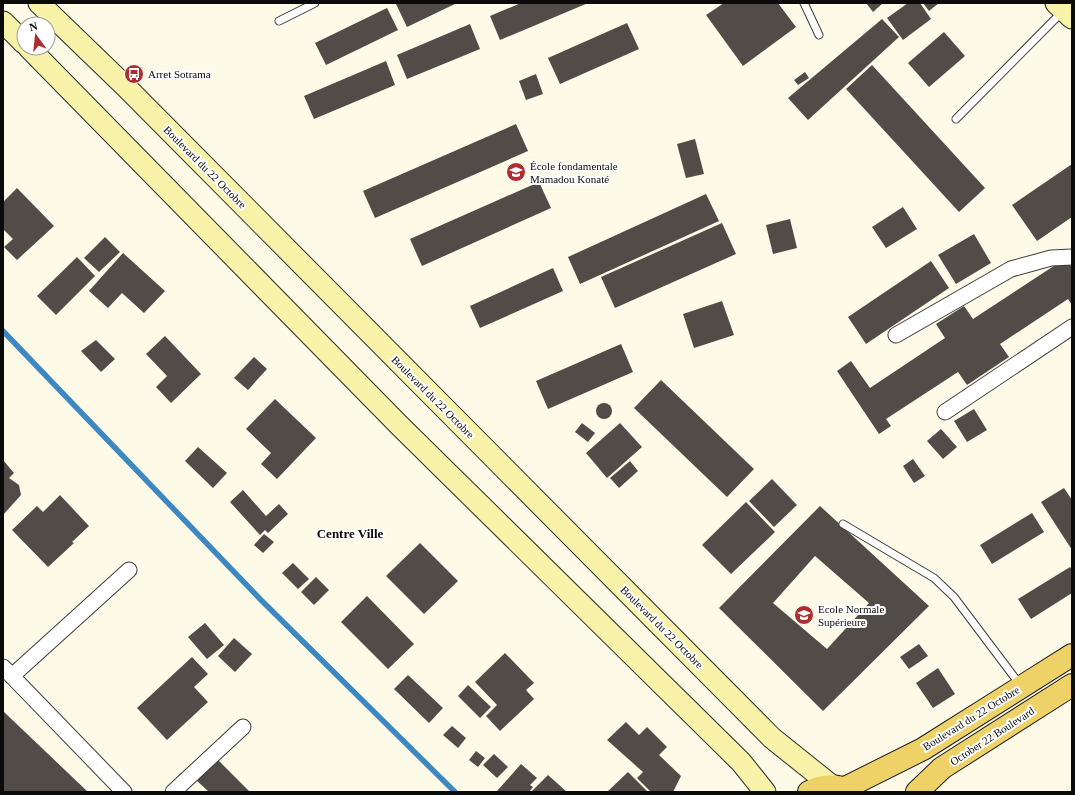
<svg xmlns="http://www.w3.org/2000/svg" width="1075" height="795" viewBox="0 0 1075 795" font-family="Georgia,serif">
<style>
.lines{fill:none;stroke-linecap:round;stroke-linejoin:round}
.stream{stroke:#3e88c1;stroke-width:5.5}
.building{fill:#514c47;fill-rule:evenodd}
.lane-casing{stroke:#3d3d3d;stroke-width:9}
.street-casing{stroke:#3d3d3d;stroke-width:17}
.secondary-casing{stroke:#2c2c2c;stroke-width:23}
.primary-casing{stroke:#1b1b1b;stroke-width:24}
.lane{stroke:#fff;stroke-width:7}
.street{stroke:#fff;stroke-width:15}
.secondary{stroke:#f8f3a8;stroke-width:21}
.primary{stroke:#eed268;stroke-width:22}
.labels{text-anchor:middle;stroke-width:4;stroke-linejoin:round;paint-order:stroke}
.poi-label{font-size:11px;fill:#0a0a0a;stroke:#fff;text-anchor:start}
.street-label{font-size:11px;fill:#0a0a0a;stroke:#fff}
.quarter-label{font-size:13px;font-weight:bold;fill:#0a0a0a;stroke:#fff}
</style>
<rect width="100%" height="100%" fill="#fdfae8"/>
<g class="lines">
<polyline class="stream" points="3,331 261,600 455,792"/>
</g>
<g class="building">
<polygon points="398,3 457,3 407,27 396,4"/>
<polygon points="521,3 588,3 500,40 490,16"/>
<polygon points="724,3 778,3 796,27 743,66 706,15"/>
<polygon points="866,3 883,3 873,12"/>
<polygon points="908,3 920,3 931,19 903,40 887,18"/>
<polygon points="923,3 939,3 929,11"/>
<polygon points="387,8 398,30 326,65 315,43"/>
<polygon points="882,19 899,37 808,120 788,98"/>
<polygon points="627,23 639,49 560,84 548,58"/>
<polygon points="470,24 480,49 407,79 397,55"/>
<polygon points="944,32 965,56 929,87 908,63"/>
<polygon points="386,61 395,85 314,119 304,96"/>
<polygon points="872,65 985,188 959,212 846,89"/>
<polygon points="805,72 809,78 798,85 794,80"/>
<polygon points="536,74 543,94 526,100 519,81"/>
<polygon points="516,124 528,151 375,218 363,191"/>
<polygon points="695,139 704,174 686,178 677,144"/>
<polygon points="1072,164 1072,217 1037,241 1012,205"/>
<polygon points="539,182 551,208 422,266 410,239"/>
<polygon points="17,188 54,226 17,260 4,247 13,239 3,229 3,202"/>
<polygon points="706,194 719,221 580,284 568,257"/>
<polygon points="903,207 917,229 886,248 872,227"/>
<polygon points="790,219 797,248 773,254 766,225"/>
<polygon points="722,223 736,254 615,308 601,277"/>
<polygon points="974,234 991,263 956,284 938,255"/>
<polygon points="105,237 120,252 99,272 84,258"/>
<polygon points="123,253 165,291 144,313 122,293 108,308 89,291"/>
<polygon points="77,257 95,276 56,315 37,296"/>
<polygon points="1066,258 1072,268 1072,305 1068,299 1000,344 1009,357 967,385 958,372 886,419 891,426 879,434 837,371 851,361 870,388 945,338 936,324 964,306 973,319"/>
<polygon points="931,261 949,288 866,344 848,317"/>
<polygon points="553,268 563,291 480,328 470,306"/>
<polygon points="722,301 734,335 694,348 683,314"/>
<polygon points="165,336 201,374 171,403 156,387 167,376 146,354"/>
<polygon points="96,340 115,359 101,372 81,351"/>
<polygon points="621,344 633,372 548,409 536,381"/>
<polygon points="254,357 267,369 248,390 234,378"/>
<polygon points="661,380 754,469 727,497 634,408"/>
<polygon points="275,399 316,438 277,479 261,464 271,453 246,429"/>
<circle cx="604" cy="411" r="8"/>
<polygon points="974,409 987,430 967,442 954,421"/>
<polygon points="582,423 595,433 588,442 575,432"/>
<polygon points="620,423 642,447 607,478 586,453"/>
<polygon points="941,429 957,447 943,459 927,441"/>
<polygon points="198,447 227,473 213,488 185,461"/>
<polygon points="913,459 925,476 914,483 903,466"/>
<polygon points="3,460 14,473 9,478 19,485 21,495 3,515"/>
<polygon points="630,461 638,471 619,488 610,478"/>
<polygon points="772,479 797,505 774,527 749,501"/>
<polygon points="1064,488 1072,500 1072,550 1041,502"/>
<polygon points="243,490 266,516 279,504 288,514 268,533 265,530 260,535 230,502"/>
<polygon points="60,495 89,526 72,542 74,543 48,567 12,530 37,506 43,512"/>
<polygon points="746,502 775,532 731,574 702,545"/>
<path d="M 820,506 L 929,606 L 823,711 L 719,608 ZM 815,556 L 869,603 L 827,649 L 773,603 Z"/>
<polygon points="1032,513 1044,532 992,564 980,545"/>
<polygon points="264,534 274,542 263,553 254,545"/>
<polygon points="420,543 458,581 424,614 386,576"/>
<polygon points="293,563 309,579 298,589 282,573"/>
<polygon points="1070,567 1072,570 1072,593 1031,619 1018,599"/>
<polygon points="316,577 329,590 314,605 301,592"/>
<polygon points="367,596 414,644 388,669 341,622"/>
<polygon points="205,623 224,645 207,659 188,637"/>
<polygon points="234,638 252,654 235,672 218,656"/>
<polygon points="919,644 928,656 909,669 900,657"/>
<polygon points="505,653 534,683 526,690 534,699 500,731 486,716 497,705 475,682"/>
<polygon points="192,657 208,674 194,687 208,702 167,740 137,708"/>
<polygon points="938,668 955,694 933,708 916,683"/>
<polygon points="408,675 443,708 429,723 394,689"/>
<polygon points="468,685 491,707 480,718 458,696"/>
<polygon points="3,711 88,792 3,792"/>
<polygon points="626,722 639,735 647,727 667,747 659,755 681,776 673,792 651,792 637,778 643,772 607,740"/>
<polygon points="452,726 466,738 458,748 443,735"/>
<polygon points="476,751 485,758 478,767 469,760"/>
<polygon points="494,754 508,767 497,778 483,765"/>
<polygon points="216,758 250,792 209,792 195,779"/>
<polygon points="521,764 537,778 530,785 533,787 529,792 499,792 497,791"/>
<polygon points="628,772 648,792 607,792"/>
<polygon points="548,775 567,792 531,792"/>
</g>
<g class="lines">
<g class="lane-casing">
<g id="lane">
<polyline points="804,3 819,35"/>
<polyline points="279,21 315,3"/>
<polyline points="956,119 1063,11"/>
<polyline points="843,524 934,578 954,597 1021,686"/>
</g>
</g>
<g class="street-casing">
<g id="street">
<polyline points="896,335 1011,269 1051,258 1072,257"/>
<polyline points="945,412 1072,327"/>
<polyline points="3,667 124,792"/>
<polyline points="12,676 129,570"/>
<polyline points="173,792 243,727"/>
</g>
</g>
<g class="secondary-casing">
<g id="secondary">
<polyline points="39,3 126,87 772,738 832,786"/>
<polyline points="1056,3 1072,18"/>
<polyline points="3,22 24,43"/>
<polyline points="29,48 399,425 741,762 765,792"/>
</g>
</g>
<g class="primary-casing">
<g id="primary">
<polyline points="845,788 923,749 1072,655"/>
<path d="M 809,792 C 824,784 839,785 853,792"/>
<polyline points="917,792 942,768 1072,685"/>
</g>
</g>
<use href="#lane" class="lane"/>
<use href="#street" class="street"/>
<use href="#secondary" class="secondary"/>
<use href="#primary" class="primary"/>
</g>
<defs>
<g id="bus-disc" transform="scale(1)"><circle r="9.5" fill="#ae2e2f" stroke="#fff"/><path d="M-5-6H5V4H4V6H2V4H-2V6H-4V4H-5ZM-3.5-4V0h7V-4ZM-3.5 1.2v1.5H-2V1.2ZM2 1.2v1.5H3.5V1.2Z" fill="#fff"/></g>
<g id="school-disc" transform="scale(1)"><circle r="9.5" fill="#ae2e2f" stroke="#fff"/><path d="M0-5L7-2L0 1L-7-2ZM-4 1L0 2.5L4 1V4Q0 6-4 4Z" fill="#fff"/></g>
<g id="university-disc" transform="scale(1)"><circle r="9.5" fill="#ae2e2f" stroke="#fff"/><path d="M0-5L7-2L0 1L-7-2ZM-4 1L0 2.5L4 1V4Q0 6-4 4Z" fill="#fff"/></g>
</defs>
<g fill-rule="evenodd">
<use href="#bus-disc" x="134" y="74"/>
<use href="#school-disc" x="516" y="172"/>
<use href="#university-disc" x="804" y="615"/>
</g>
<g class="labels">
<g class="poi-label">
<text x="148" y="78">Arret Sotrama</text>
<text x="530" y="170">École fondamentale<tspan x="530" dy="13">Mamadou Konaté</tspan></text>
<text x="818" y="613">Ecole Normale<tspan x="818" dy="13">Supérieure</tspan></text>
</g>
<g class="street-label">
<text transform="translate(205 167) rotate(45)" y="4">Boulevard du 22 Octobre</text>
<text transform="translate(433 397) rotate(45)" y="4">Boulevard du 22 Octobre</text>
<text transform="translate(662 627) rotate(45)" y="4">Boulevard du 22 Octobre</text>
<text transform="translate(971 718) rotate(-32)" y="4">Boulevard du 22 Octobre</text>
<text transform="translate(992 736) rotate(-33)" y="4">October 22 Boulevard</text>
</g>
<g class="quarter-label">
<text x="350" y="538">Centre Ville</text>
</g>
</g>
<rect width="1075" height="795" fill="none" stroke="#0a0a0a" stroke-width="8"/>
<g transform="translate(36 36) rotate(345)"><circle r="19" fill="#ffffff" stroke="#9d9d9d"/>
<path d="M0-3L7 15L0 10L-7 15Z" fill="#ae2e2f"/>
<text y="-6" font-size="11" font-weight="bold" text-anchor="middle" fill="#0a0a0a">N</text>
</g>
</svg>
